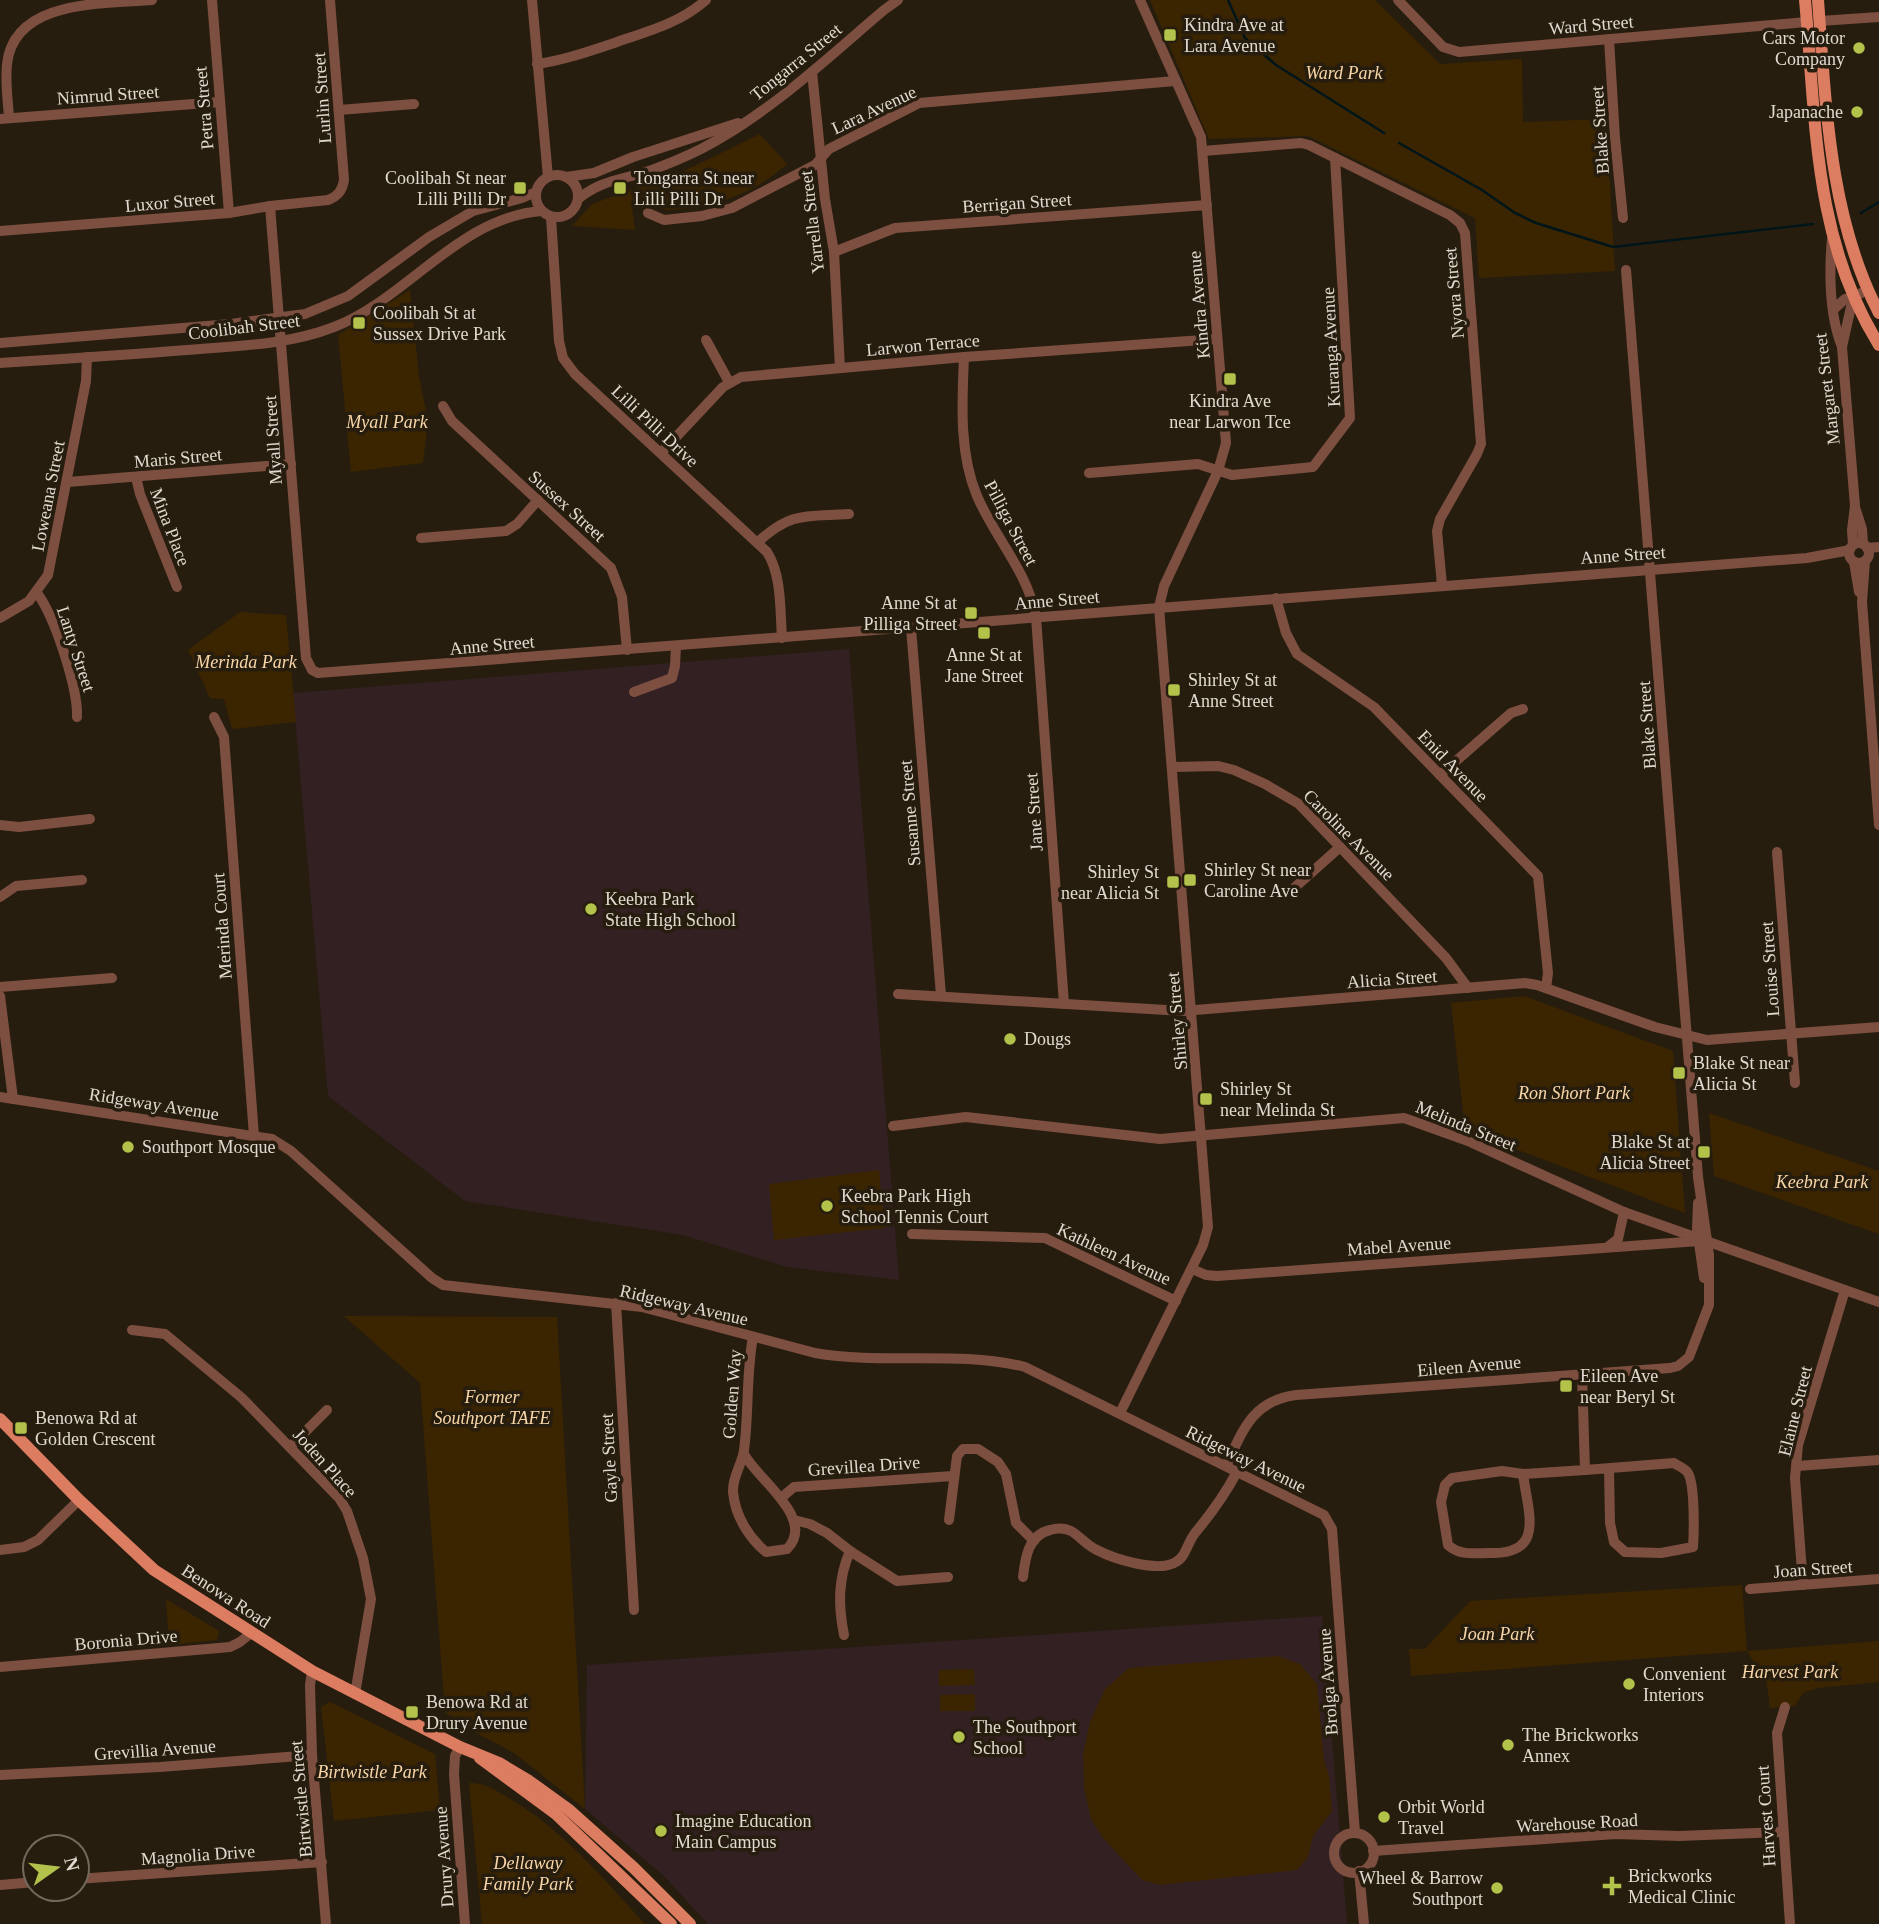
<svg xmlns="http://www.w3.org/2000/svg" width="1879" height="1924" viewBox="0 0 1879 1924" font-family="Georgia,serif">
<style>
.education{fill:#332023}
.green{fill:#3b2501}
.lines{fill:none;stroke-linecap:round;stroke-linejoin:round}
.stream{stroke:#001519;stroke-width:2.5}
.minor{stroke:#7d4f41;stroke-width:10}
.major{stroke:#dc7c61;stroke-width:12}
.poi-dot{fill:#b3c24b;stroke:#271d0e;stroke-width:2.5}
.labels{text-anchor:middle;stroke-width:7;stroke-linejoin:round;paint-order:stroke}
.poi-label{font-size:18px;fill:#e1dad0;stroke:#271d0e;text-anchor:start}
.street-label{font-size:18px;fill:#e1dad0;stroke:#271d0e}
.park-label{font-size:18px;font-style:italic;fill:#f8d6a8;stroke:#271d0e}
</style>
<rect width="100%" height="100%" fill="#271d0e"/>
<g class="education">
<polygon points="849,649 899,1280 787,1267 683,1235 465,1201 328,1096 293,693"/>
<polygon points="1322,1616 1347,1924 708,1924 664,1876 585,1809 587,1665"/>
</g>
<g class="green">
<polygon points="1150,0 1375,0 1440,64 1522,59 1523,122 1606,119 1615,271 1479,278 1475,218 1308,136 1209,139"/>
<path d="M 760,134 L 787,164 C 758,190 719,207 680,209 C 675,209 667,211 663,209 C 659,206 656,201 651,198 L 641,198 L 632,207 L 635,230 L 572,226 L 592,204 L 684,171 Z"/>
<polygon points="410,290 419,376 428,422 423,463 351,472 338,335"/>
<polygon points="240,612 286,615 296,722 232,729 224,699 210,698 188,650"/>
<polygon points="1524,996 1673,1051 1685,1213 1465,1130 1451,1003"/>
<polygon points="1709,1113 1879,1171 1879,1234 1714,1176"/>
<polygon points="879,1170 885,1228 774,1240 769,1184"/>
<polygon points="344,1316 557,1317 585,1809 514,1753 467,1728 445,1712 420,1383"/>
<polygon points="1742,1585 1747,1651 1879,1641 1879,1682 1817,1688 1803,1693 1795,1706 1770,1708 1767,1684 1747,1651 1411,1676 1409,1649 1425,1649 1470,1601"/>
<polygon points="166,1599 219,1631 217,1640 169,1645"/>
<polygon points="1278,1656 1300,1664 1317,1684 1324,1761 1329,1776 1332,1811 1313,1836 1308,1857 1297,1870 1160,1885 1142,1880 1103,1838 1091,1819 1084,1788 1083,1754 1090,1722 1105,1689 1129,1668"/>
<polygon points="974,1669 975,1685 939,1686 939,1670"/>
<polygon points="975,1694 975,1711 940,1711 940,1695"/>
<polygon points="330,1702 435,1754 440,1810 334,1821 321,1707"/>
<path d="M 469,1783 C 486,1783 495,1790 509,1798 C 563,1830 603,1878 645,1924 L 482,1924 Z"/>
</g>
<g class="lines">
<g class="stream">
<polyline points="1228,0 1245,38 1276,65 1384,133"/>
<polyline points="1399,143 1482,190 1515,213 1536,223 1613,247 1813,224"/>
<polyline points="1861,213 1879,202"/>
</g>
<g class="minor">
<polyline points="212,0 229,213"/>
<polyline points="532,0 548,177"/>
<polyline points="1398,0 1443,47 1459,52 1807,22"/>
<polyline points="1820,21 1879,17"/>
<polyline points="1609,39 1615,138 1623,218"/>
<path d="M 537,64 C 565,60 590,51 617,42 C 649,31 680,23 706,0"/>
<polyline points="812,72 825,199 834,252 840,368"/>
<polyline points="339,110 414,104"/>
<path d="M 9,118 C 8,101 5,82 7,64 C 14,0 101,4 152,0"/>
<polyline points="0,119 219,102"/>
<polyline points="1203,151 1301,143 1309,145 1450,215 1460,223 1465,233 1481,444 1477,454 1440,519 1437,531 1442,585"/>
<circle cx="557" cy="196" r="21"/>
<polyline points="566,177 594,173 633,157 738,123"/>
<path d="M 578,199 C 603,179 623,180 652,170 C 668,164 685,157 701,149 C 770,113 825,60 884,10 L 898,0"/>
<polyline points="270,206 306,658 312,670 318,673 1807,558 1850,550"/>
<polyline points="648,213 664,220 702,216 732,208 815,165 829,149 919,103 1175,81"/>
<path d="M 551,217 L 559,341 L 563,358 L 575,374 L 767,552 C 782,575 780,611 782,638"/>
<path d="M 0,231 L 229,213 L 270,206 L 328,200 C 338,196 342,191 344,180 L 330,0"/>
<path d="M 1832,238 C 1829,273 1829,314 1842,347 L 1855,506 L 1852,530 L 1853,545"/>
<polyline points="834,252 895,228 1207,205"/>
<polyline points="1834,309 1845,299 1853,298 1868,289"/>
<polyline points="706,340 729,382"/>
<polyline points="0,343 231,324 305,314 348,296 429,237 473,211 522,198 536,192"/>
<polyline points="1842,347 1853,298"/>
<path d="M 964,357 C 962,403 959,453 977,496 C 995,538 1028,572 1036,617 L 1064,1004"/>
<path d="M 0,363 C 62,359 124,355 187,350 C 236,346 288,345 334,327 C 408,298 458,218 541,211"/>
<polyline points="443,406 452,421 611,568 622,597 627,650"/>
<polyline points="661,453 723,387 741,377 964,357 1217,339"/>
<polyline points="1089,473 1198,464 1232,475 1313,467 1350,418 1335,158"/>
<polyline points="136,477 140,494 177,587"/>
<polyline points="68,482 291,464"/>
<polyline points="1856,510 1862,529 1863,544"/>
<polyline points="421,538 506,531 517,524 538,500"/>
<path d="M 758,542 C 792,511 806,517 849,514"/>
<circle cx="1859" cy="553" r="10"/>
<polyline points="1867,548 1879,547"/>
<polyline points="1865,561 1862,602 1879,825"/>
<polyline points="1854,562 1859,592"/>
<path d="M 37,593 C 55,617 78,688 77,717"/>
<polyline points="1276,598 1286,633 1297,654 1374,707 1538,876 1548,973 1546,988"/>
<polyline points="0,618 29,601 48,575 86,381 87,357"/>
<polyline points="911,628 941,995"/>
<polyline points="634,692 672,678 675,666 676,646"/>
<polyline points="214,717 224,737 254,1136"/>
<polyline points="1172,767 1218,766 1234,770 1265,784 1299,804 1446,958 1468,988"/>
<polyline points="1440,775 1511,713 1523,709"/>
<polyline points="0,825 19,827 90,819"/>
<polyline points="1777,852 1795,1083"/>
<polyline points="1293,889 1340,847"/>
<polyline points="0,897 16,886 82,880"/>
<polyline points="0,987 112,978"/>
<polyline points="898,994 1183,1011 1525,983 1537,985 1655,1027 1707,1040 1879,1027"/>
<polyline points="0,996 13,1099"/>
<path d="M 0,1097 L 272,1139 L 291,1151 L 432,1278 L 443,1285 L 642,1307 L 815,1353 C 884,1365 956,1350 1025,1367 L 1324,1515 L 1332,1529 L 1355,1833"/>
<polyline points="893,1126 966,1117 1160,1139 1404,1118 1468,1141 1624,1212 1879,1302"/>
<polyline points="1698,1203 1697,1229 1704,1278"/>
<polyline points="912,1234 1045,1238 1176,1301"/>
<polyline points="1609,1246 1618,1239 1624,1212"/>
<polyline points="1192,1269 1206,1275 1217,1276 1699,1241"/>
<polyline points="616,1303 634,1610"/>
<polyline points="132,1330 165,1334 242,1398 339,1498 347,1511 363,1558 371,1599 355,1694"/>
<polyline points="1120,1413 1203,1245 1208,1227 1159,607 1164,586 1218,471 1226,443 1201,137 1140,0"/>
<polyline points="290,1447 327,1410"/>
<path d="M 744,1454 C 757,1479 817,1519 787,1549 L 766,1552 C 748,1537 735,1515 733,1492 C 732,1477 742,1465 744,1450 C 749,1413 746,1374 753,1337"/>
<path d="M 1226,1466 C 1243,1430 1252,1401 1296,1395 L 1670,1368 L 1678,1366 L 1689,1357 L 1709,1305 L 1709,1255 L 1698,1177 L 1688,1051 L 1626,270"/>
<polyline points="1797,1466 1879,1460"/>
<path d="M 1585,1470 L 1674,1463 C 1678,1466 1685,1468 1688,1473 C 1695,1485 1694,1532 1693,1547 L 1661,1553 L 1625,1552 L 1614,1542 L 1610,1523 L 1609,1469"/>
<path d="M 1523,1474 C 1528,1513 1546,1555 1489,1553 C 1474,1553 1460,1556 1448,1545 L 1441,1502 L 1445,1485 L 1452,1478 L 1502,1471 L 1523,1474 L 1585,1470 L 1582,1373"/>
<polyline points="781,1498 794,1487 953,1476"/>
<polyline points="794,1520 810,1524 827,1533 850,1551 897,1581 948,1577"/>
<polyline points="949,1520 957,1456 963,1449 978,1449 998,1462 1006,1474 1016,1523 1034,1541"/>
<polyline points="0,1550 24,1547 38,1540 79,1500"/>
<path d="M 1023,1577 C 1025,1559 1028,1535 1050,1530 C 1057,1528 1064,1528 1071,1531 C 1080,1536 1087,1546 1097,1550 C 1114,1559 1156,1572 1174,1563 C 1186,1558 1187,1543 1195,1533 C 1211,1514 1225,1494 1237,1472"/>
<polyline points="1803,1585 1795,1478 1798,1445 1845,1290"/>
<polyline points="1750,1589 1879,1579"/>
<path d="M 844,1635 C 838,1605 838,1579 850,1551"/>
<polyline points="0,1667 230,1647 240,1642 251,1633"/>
<polyline points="312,1671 310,1685 312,1755 326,1924"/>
<polyline points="1785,1707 1777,1733 1790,1924"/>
<polyline points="460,1747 455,1756 454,1774 465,1924"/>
<polyline points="0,1775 160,1767 312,1755"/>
<circle cx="1354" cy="1853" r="20"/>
<polyline points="1373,1851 1616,1834 1679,1836 1782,1832"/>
<polyline points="1359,1871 1364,1924"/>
<polyline points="77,1879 322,1862"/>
<polyline points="0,1885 35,1882"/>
</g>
<g class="major">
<path d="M 1805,0 C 1816,120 1813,239 1879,345"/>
<path d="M 1818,0 C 1826,106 1829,217 1879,313"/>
<polyline points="0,1419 79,1500 154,1570 312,1671 460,1747 499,1763 529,1781 568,1809 634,1868 690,1924"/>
<polyline points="480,1758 556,1814 671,1924"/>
</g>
</g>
<g class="poi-dot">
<rect x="1163" y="28" width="14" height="14" rx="3.5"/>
<circle cx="1859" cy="48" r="7"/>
<circle cx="1857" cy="112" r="7"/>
<rect x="513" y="181" width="14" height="14" rx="3.5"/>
<rect x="613" y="181" width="14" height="14" rx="3.5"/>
<rect x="352" y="316" width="14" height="14" rx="3.5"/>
<rect x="1223" y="372" width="14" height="14" rx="3.5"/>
<rect x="964" y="606" width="14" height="14" rx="3.5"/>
<rect x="977" y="626" width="14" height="14" rx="3.5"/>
<rect x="1167" y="683" width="14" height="14" rx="3.5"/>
<rect x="1183" y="873" width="14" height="14" rx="3.5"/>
<rect x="1166" y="875" width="14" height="14" rx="3.5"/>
<circle cx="591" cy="909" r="7"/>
<circle cx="1010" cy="1039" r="7"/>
<rect x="1672" y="1066" width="14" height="14" rx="3.5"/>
<rect x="1199" y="1092" width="14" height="14" rx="3.5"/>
<circle cx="128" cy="1147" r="7"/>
<rect x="1697" y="1145" width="14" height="14" rx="3.5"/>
<circle cx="827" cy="1206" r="7"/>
<rect x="1559" y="1379" width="14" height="14" rx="3.5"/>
<rect x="14" y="1421" width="14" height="14" rx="3.5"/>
<circle cx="1629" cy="1684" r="7"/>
<rect x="405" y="1705" width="14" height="14" rx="3.5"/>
<circle cx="959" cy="1737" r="7"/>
<circle cx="1508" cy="1745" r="7"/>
<circle cx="1384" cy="1817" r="7"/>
<circle cx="661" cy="1831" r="7"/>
<path d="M1608.5 1875.5h7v7h7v7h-7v7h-7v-7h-7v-7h7z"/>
<circle cx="1497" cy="1888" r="7"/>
</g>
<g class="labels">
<g class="poi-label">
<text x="1184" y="31">Kindra Ave at<tspan x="1184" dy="21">Lara Avenue</tspan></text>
<text x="1845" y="44" text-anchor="end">Cars Motor<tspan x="1845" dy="21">Company</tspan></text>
<text x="1843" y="118" text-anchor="end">Japanache</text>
<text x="506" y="184" text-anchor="end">Coolibah St near<tspan x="506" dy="21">Lilli Pilli Dr</tspan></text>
<text x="634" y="184">Tongarra St near<tspan x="634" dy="21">Lilli Pilli Dr</tspan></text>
<text x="373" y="319">Coolibah St at<tspan x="373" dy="21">Sussex Drive Park</tspan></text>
<text x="1230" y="407" text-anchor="middle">Kindra Ave<tspan x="1230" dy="21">near Larwon Tce</tspan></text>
<text x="957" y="609" text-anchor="end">Anne St at<tspan x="957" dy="21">Pilliga Street</tspan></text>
<text x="984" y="661" text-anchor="middle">Anne St at<tspan x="984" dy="21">Jane Street</tspan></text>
<text x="1188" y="686">Shirley St at<tspan x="1188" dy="21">Anne Street</tspan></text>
<text x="1204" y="876">Shirley St near<tspan x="1204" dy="21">Caroline Ave</tspan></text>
<text x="1159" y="878" text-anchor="end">Shirley St<tspan x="1159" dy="21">near Alicia St</tspan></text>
<text x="605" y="905">Keebra Park<tspan x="605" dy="21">State High School</tspan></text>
<text x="1024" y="1045">Dougs</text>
<text x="1693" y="1069">Blake St near<tspan x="1693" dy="21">Alicia St</tspan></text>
<text x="1220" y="1095">Shirley St<tspan x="1220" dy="21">near Melinda St</tspan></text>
<text x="1690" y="1148" text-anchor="end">Blake St at<tspan x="1690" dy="21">Alicia Street</tspan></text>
<text x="142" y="1153">Southport Mosque</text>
<text x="841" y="1202">Keebra Park High<tspan x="841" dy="21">School Tennis Court</tspan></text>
<text x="1580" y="1382">Eileen Ave<tspan x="1580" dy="21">near Beryl St</tspan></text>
<text x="35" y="1424">Benowa Rd at<tspan x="35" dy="21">Golden Crescent</tspan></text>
<text x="1643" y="1680">Convenient<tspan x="1643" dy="21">Interiors</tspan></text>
<text x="426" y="1708">Benowa Rd at<tspan x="426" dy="21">Drury Avenue</tspan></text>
<text x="973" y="1733">The Southport<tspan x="973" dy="21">School</tspan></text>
<text x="1522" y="1741">The Brickworks<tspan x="1522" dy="21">Annex</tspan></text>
<text x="1398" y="1813">Orbit World<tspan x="1398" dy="21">Travel</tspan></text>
<text x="675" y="1827">Imagine Education<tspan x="675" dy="21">Main Campus</tspan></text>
<text x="1628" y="1882">Brickworks<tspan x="1628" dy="21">Medical Clinic</tspan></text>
<text x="1483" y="1884" text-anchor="end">Wheel &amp; Barrow<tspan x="1483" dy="21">Southport</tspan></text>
</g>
<g class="street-label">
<text transform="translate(1591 25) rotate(-5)" y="6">Ward Street</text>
<text transform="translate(796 62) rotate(-39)" y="6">Tongarra Street</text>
<text transform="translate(108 95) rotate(-4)" y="6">Nimrud Street</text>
<text transform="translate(322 98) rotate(-94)" y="6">Lurlin Street</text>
<text transform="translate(204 108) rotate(-95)" y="6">Petra Street</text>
<text transform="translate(874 110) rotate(-25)" y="6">Lara Avenue</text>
<text transform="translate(1600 130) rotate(-94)" y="6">Blake Street</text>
<text transform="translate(170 202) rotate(-5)" y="6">Luxor Street</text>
<text transform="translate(1017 203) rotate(-4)" y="6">Berrigan Street</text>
<text transform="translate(812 222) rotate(-97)" y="6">Yarrella Street</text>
<text transform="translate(1454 293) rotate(-95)" y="6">Nyora Street</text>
<text transform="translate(1199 305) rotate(-95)" y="6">Kindra Avenue</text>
<text transform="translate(244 327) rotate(-7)" y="6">Coolibah Street</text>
<text transform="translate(923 345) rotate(-5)" y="6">Larwon Terrace</text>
<text transform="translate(1331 347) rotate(-93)" y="6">Kuranga Avenue</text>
<text transform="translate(1827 389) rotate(-97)" y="6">Margaret Street</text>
<text transform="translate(655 426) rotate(43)" y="6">Lilli Pilli Drive</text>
<text transform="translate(273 440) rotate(-94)" y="6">Myall Street</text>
<text transform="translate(178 458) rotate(-5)" y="6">Maris Street</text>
<text transform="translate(48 496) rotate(-79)" y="6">Loweana Street</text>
<text transform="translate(567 506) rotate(42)" y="6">Sussex Street</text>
<text transform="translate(1011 523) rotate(62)" y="6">Pilliga Street</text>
<text transform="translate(170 527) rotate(69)" y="6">Mina Place</text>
<text transform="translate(1623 555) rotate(-4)" y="6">Anne Street</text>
<text transform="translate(1057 600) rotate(-5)" y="6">Anne Street</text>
<text transform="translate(492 645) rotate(-5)" y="6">Anne Street</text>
<text transform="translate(76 649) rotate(72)" y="6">Lanty Street</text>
<text transform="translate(1647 725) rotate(-94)" y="6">Blake Street</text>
<text transform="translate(1453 766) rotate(46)" y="6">Enid Avenue</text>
<text transform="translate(1034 812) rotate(-94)" y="6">Jane Street</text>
<text transform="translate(910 813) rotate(-95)" y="6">Susanne Street</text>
<text transform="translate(1349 835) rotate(45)" y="6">Caroline Avenue</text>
<text transform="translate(222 926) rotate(-94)" y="6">Merinda Court</text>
<text transform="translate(1770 969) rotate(-94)" y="6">Louise Street</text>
<text transform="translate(1392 979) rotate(-4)" y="6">Alicia Street</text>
<text transform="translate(1177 1021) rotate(-95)" y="6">Shirley Street</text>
<text transform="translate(154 1104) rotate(9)" y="6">Ridgeway Avenue</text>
<text transform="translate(1466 1126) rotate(22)" y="6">Melinda Street</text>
<text transform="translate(1399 1246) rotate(-4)" y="6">Mabel Avenue</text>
<text transform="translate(1114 1254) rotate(25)" y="6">Kathleen Avenue</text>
<text transform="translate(684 1305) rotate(13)" y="6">Ridgeway Avenue</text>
<text transform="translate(1469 1366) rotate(-5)" y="6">Eileen Avenue</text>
<text transform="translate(732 1394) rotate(-86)" y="6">Golden Way</text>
<text transform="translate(1795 1411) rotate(-76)" y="6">Elaine Street</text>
<text transform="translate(609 1458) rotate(-93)" y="6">Gayle Street</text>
<text transform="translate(1246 1459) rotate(26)" y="6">Ridgeway Avenue</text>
<text transform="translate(325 1463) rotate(48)" y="6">Joden Place</text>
<text transform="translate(864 1466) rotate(-4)" y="6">Grevillea Drive</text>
<text transform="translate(1813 1569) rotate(-4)" y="6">Joan Street</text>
<text transform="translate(226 1596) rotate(33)" y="6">Benowa Road</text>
<text transform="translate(126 1640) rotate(-5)" y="6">Boronia Drive</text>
<text transform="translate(1328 1682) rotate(-94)" y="6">Brolga Avenue</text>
<text transform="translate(155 1750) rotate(-4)" y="6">Grevillia Avenue</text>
<text transform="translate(301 1799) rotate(-95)" y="6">Birtwistle Street</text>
<text transform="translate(1766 1816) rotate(-94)" y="6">Harvest Court</text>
<text transform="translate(1577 1823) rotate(-3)" y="6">Warehouse Road</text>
<text transform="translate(198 1855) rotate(-4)" y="6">Magnolia Drive</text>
<text transform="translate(444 1857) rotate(-94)" y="6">Drury Avenue</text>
</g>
<g class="park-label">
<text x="1344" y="79">Ward Park</text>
<text x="387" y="428">Myall Park</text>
<text x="246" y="668">Merinda Park</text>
<text x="1574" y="1099">Ron Short Park</text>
<text x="1822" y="1188">Keebra Park</text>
<text x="492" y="1403">Former<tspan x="492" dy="21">Southport TAFE</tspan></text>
<text x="1497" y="1640">Joan Park</text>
<text x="1790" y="1678">Harvest Park</text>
<text x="372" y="1778">Birtwistle Park</text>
<text x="528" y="1869">Dellaway<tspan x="528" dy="21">Family Park</tspan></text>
</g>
</g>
<g transform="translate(56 1868) rotate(76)"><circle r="33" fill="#271d0e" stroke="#71695c" stroke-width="2"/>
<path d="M0-5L12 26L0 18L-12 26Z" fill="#b3c24b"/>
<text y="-10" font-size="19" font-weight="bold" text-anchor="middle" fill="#e1dad0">N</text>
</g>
</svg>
